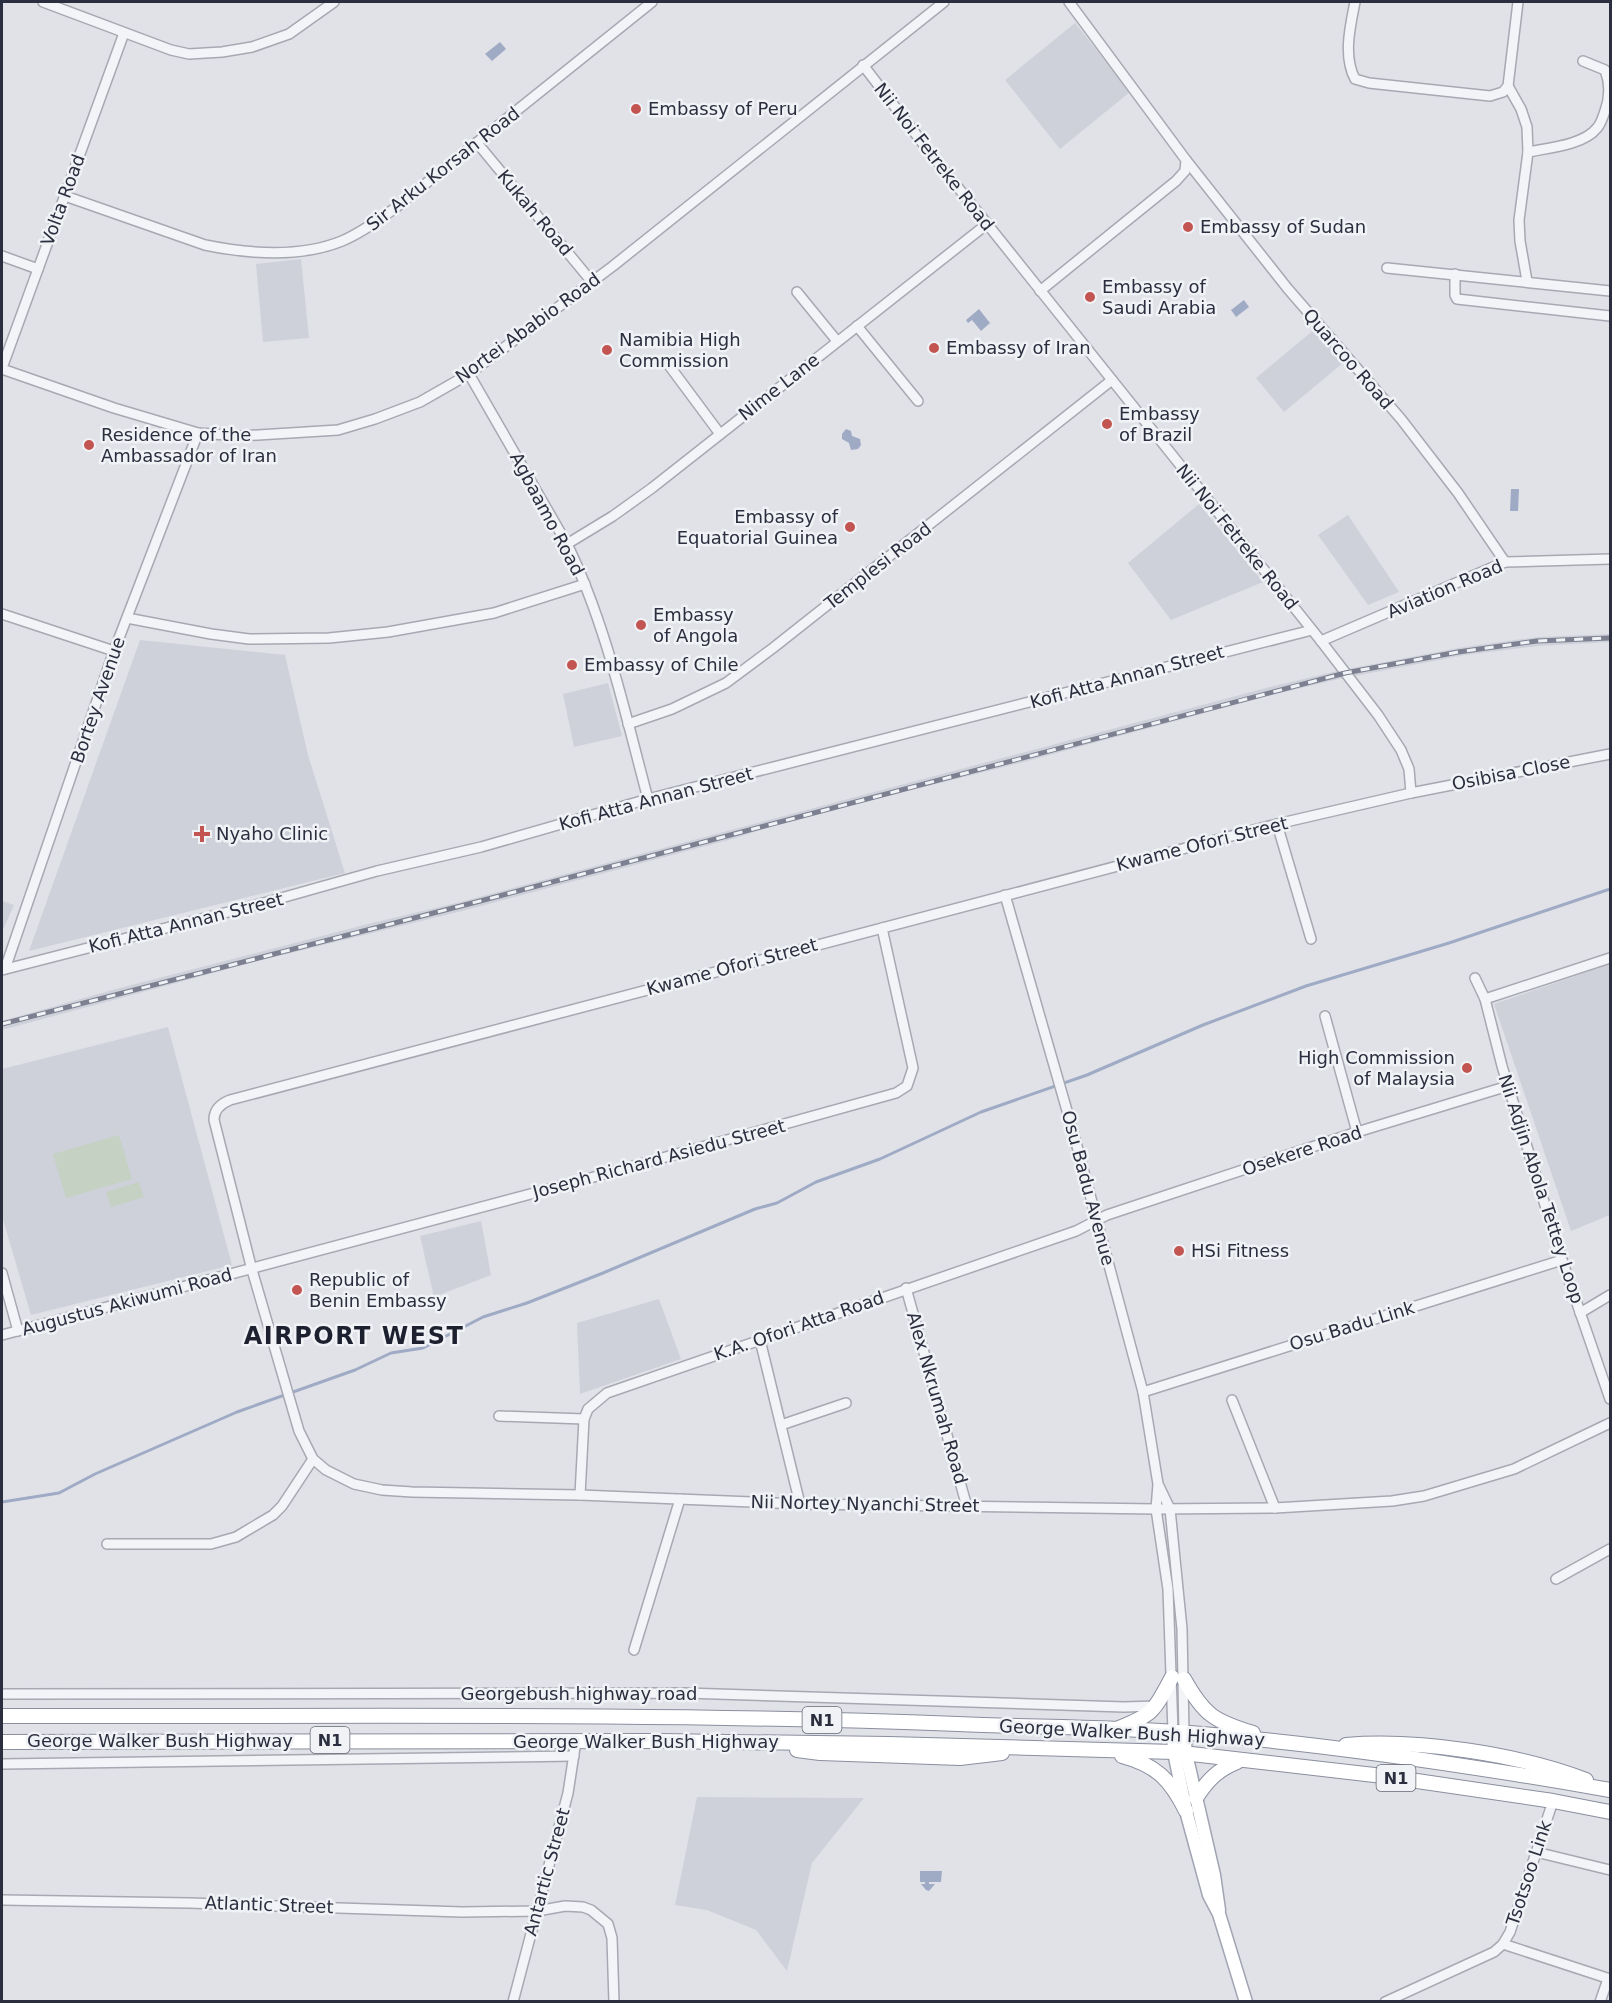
<svg xmlns="http://www.w3.org/2000/svg" width="1612" height="2003" viewBox="0 0 1612 2003" font-family="'DejaVu Sans',sans-serif">
<style>
.built{fill:#cfd1da}
.green{fill:#c4d1c3}
.water{fill:#9fabc5}
.lines{fill:none;stroke-linecap:round;stroke-linejoin:round}
.stream{stroke:#9fabc5;stroke-width:3}
.minor-casing{stroke:#a7a8b2;stroke-width:12}
.major-casing{stroke:#a1a5b3;stroke-width:15}
.highway-casing{stroke:#8a8e9e;stroke-width:16}
.minor{stroke:#f3f4f7;stroke-width:9}
.major{stroke:#fff;stroke-width:12}
.highway{stroke:#fff;stroke-width:14}
.rail-casing{stroke:#7c8090;stroke-width:5}
.rail{stroke:#f0f2f6;stroke-width:3;stroke-dasharray:9;stroke-linecap:butt}
.poi-dot{fill:#c25551;stroke:#f0f2f6;stroke-width:2}
.labels{text-anchor:middle;stroke-width:5;stroke-linejoin:round;paint-order:stroke}
.shield{fill:#f0f2f6;stroke:#666975;stroke-width:1.5}
.shield-label{font-size:16px;font-weight:bold;fill:#2b2e3e}
.poi-label{font-size:18px;fill:#2b2e3e;stroke:#f0f2f6;text-anchor:start}
.street-label{font-size:18px;fill:#2b2e3e;stroke:#f0f2f6}
.district-label{font-size:24px;font-weight:bold;letter-spacing:1.5px;fill:#1d202f;stroke:#f0f2f6}
</style>
<rect width="100%" height="100%" fill="#e1e2e8"/>
<g class="built">
<polygon points="1075,23 1130,92 1060,149 1005,80"/>
<polygon points="301,259 309,338 263,342 256,264"/>
<polygon points="1321,324 1349,358 1284,412 1256,378"/>
<polygon points="1199,504 1263,582 1171,620 1128,563"/>
<polygon points="1348,515 1399,592 1368,605 1318,535"/>
<polygon points="1610,634 1610,642 1539,646 1465,655 1339,679 1268,696 1012,765 791,820 736,838 462,911 262,960 2,1030 2,1021 116,989 368,924 460,902 1266,688 1337,671 1464,647 1538,637"/>
<polygon points="140,640 285,655 308,755 345,873 29,951"/>
<polygon points="608,683 622,736 574,747 563,694"/>
<polygon points="2,901 14,905 2,932"/>
<polygon points="1610,964 1610,1215 1571,1231 1494,1004"/>
<polygon points="168,1027 232,1265 31,1315 2,1216 2,1069"/>
<polygon points="481,1221 491,1275 434,1297 420,1236"/>
<polygon points="659,1299 681,1359 580,1394 577,1323"/>
<polygon points="697,1797 864,1798 812,1863 787,1971 756,1930 707,1910 675,1905"/>
</g>
<g class="green">
<polygon points="119,1135 132,1179 66,1198 53,1154"/>
<polygon points="139,1182 144,1197 111,1207 106,1192"/>
</g>
<g class="water">
<polygon points="500,42 506,49 492,61 485,54"/>
<polygon points="1244,300 1249,307 1236,317 1231,310"/>
<polygon points="979,309 990,323 981,331 972,320 968,323 966,320"/>
<polygon points="846,429 851,431 852,436 860,439 861,445 858,449 851,450 849,443 842,439 842,434"/>
<polygon points="1511,489 1519,489 1518,511 1510,511"/>
<polygon points="920,1871 942,1871 941,1882 929,1882 929,1884 935,1884 929,1891 926,1890 921,1884 925,1884 925,1882 920,1882"/>
</g>
<g class="lines">
<polyline class="stream" points="2,1502 59,1493 95,1474 237,1412 355,1370 391,1353 423,1348 483,1317 527,1303 603,1273 755,1209 777,1203 816,1182 880,1159 981,1112 1087,1075 1203,1025 1306,986 1449,943 1610,889"/>
<g class="minor-casing">
<g id="minor">
<polyline points="43,2 171,50 189,54 222,52 252,47 289,34 334,2"/>
<path d="M 1355,2 C 1350,27 1343,56 1355,79 L 1369,83 L 1490,96 L 1503,92 L 1508,86 L 1518,2"/>
<polyline points="863,65 928,150 1321,641 1378,715 1401,750 1409,769 1411,793"/>
<polyline points="1508,86 1521,109 1527,127 1528,152 1519,220 1520,241 1527,281"/>
<polyline points="478,144 592,282"/>
<path d="M 1528,152 C 1548,148 1584,145 1597,128 C 1601,124 1603,116 1605,111 C 1610,97 1610,83 1605,70 L 1583,61"/>
<polyline points="1186,160 1288,289 1401,419 1458,493 1505,562"/>
<path d="M 65,196 L 205,245 C 249,254 300,258 342,241 C 361,233 377,221 394,209 L 652,2"/>
<polyline points="2,256 38,269"/>
<polyline points="1387,268 1610,291"/>
<polyline points="1455,274 1455,295 1457,299 1610,316"/>
<polyline points="1040,291 1176,181 1185,171 1186,160 1069,2"/>
<polyline points="797,292 837,341"/>
<polyline points="857,326 918,401"/>
<polyline points="668,364 720,434"/>
<polyline points="2,368 124,33"/>
<polyline points="2,369 114,408 198,433 241,436 338,430 375,419 420,402 469,374 613,266 944,2"/>
<path d="M 469,374 L 567,544 C 606,624 625,713 648,799"/>
<polyline points="567,544 613,516 652,488 987,224"/>
<polyline points="2,614 114,651"/>
<polyline points="127,618 211,634 249,639 329,638 388,632 494,613 585,584"/>
<polyline points="1321,641 1505,562 1610,559"/>
<polyline points="628,724 672,709 726,683 773,648 1112,380"/>
<path d="M 1610,754 L 1411,793 L 1277,824 L 230,1100 C 220,1104 214,1110 214,1120 L 252,1270 L 299,1431 L 313,1459 L 326,1470 L 354,1484 L 382,1490 L 412,1492 L 580,1495 L 800,1504 L 1156,1509 L 1275,1508 L 1392,1501 L 1424,1496 L 1514,1469 L 1610,1423"/>
<polyline points="1277,824 1311,939"/>
<polyline points="1005,895 1074,1135 1143,1392 1158,1484 1156,1509 1168,1589 1173,1732"/>
<polyline points="5,969 114,651 198,433"/>
<polyline points="2,970 267,902 377,871 481,847 648,799 1312,630"/>
<polyline points="1475,978 1485,999 1502,1066 1562,1260 1610,1399"/>
<polyline points="1485,999 1610,958"/>
<polyline points="1325,1016 1357,1132"/>
<polyline points="2,1273 18,1331"/>
<polyline points="906,1288 967,1507"/>
<polyline points="1580,1313 1610,1295"/>
<polyline points="2,1335 583,1180 896,1093 907,1086 913,1068 882,928"/>
<polyline points="760,1340 800,1504"/>
<polyline points="1143,1392 1562,1260"/>
<polyline points="1232,1400 1275,1508"/>
<polyline points="499,1416 584,1419"/>
<polyline points="781,1425 846,1403"/>
<polyline points="1159,1486 1170,1509 1182,1629 1184,1733"/>
<polyline points="580,1495 584,1419 588,1409 607,1393 1076,1231 1107,1215 1357,1132 1508,1086"/>
<polyline points="107,1544 211,1544 236,1537 273,1515 282,1506 313,1459"/>
<polyline points="1556,1579 1610,1549"/>
<polyline points="634,1650 680,1499"/>
<polyline points="2,1694 685,1693 1124,1707 1157,1706"/>
<polyline points="2,1764 574,1756"/>
<polyline points="1536,1852 1610,1870"/>
<polyline points="2,1900 189,1903 462,1912 537,1911 565,1906 583,1907 591,1910 608,1924 612,1938 614,2002"/>
<polyline points="1503,1944 1610,1979"/>
<polyline points="513,2002 568,1793 576,1741"/>
<polyline points="1385,2002 1494,1952 1503,1944 1510,1932 1553,1801"/>
<polyline points="1600,2002 1608,1979"/>
</g>
</g>
<g class="major-casing">
<g id="major">
<polyline points="1173,1732 1174,1752 1186,1811 1209,1895 1219,1914 1246,2002"/>
<polyline points="1184,1733 1186,1754 1214,1875 1219,1910"/>
</g>
</g>
<g class="highway-casing">
<g id="highway">
<path d="M 1184,1679 C 1204,1715 1214,1721 1253,1733"/>
<path d="M 2,1716 C 320,1717 639,1712 958,1724 C 1031,1727 1104,1727 1177,1732 C 1322,1743 1467,1765 1610,1790"/>
<path d="M 1119,1728 C 1154,1714 1154,1711 1172,1677"/>
<polyline points="2,1742 658,1741 889,1744 1174,1752 1383,1776 1553,1801 1610,1812"/>
<path d="M 1346,1745 C 1418,1739 1518,1754 1586,1780"/>
<polyline points="797,1750 820,1753 960,1758 1002,1753"/>
<path d="M 1122,1756 C 1156,1765 1170,1779 1186,1811"/>
<path d="M 1196,1798 C 1207,1781 1217,1770 1237,1762"/>
</g>
</g>
<use href="#minor" class="minor"/>
<use href="#major" class="major"/>
<use href="#highway" class="highway"/>
<g class="rail-casing">
<polyline id="rail" points="2,1024 484,900 1345,673 1458,652 1537,641 1610,638"/>
</g>
<use href="#rail" class="rail"/>
</g>
<g class="poi-dot">
<circle cx="636" cy="109" r="6"/>
<circle cx="1188" cy="227" r="6"/>
<circle cx="1090" cy="297" r="6"/>
<circle cx="934" cy="348" r="6"/>
<circle cx="607" cy="350" r="6"/>
<circle cx="1107" cy="424" r="6"/>
<circle cx="89" cy="445" r="6"/>
<circle cx="850" cy="527" r="6"/>
<circle cx="641" cy="625" r="6"/>
<circle cx="572" cy="665" r="6"/>
<path d="M199 825h6v6h6v6h-6v6h-6v-6h-6v-6h6z"/>
<circle cx="1467" cy="1068" r="6"/>
<circle cx="1179" cy="1251" r="6"/>
<circle cx="297" cy="1290" r="6"/>
</g>
<g class="labels">
<g class="shield">
<rect x="802.5" y="1707" width="39" height="26" rx="4.5"/>
<rect x="310.5" y="1727" width="39" height="26" rx="4.5"/>
<rect x="1376.5" y="1765" width="39" height="26" rx="4.5"/>
</g>
<g class="shield-label">
<text x="822" y="1726">N1</text>
<text x="330" y="1746">N1</text>
<text x="1396" y="1784">N1</text>
</g>
<g class="poi-label">
<text x="648" y="115">Embassy of Peru</text>
<text x="1200" y="233">Embassy of Sudan</text>
<text x="1102" y="293">Embassy of<tspan x="1102" dy="21">Saudi Arabia</tspan></text>
<text x="619" y="346">Namibia High<tspan x="619" dy="21">Commission</tspan></text>
<text x="946" y="354">Embassy of Iran</text>
<text x="1119" y="420">Embassy<tspan x="1119" dy="21">of Brazil</tspan></text>
<text x="101" y="441">Residence of the<tspan x="101" dy="21">Ambassador of Iran</tspan></text>
<text x="838" y="523" text-anchor="end">Embassy of<tspan x="838" dy="21">Equatorial Guinea</tspan></text>
<text x="653" y="621">Embassy<tspan x="653" dy="21">of Angola</tspan></text>
<text x="584" y="671">Embassy of Chile</text>
<text x="216" y="840">Nyaho Clinic</text>
<text x="1455" y="1064" text-anchor="end">High Commission<tspan x="1455" dy="21">of Malaysia</tspan></text>
<text x="1191" y="1257">HSi Fitness</text>
<text x="309" y="1286">Republic of<tspan x="309" dy="21">Benin Embassy</tspan></text>
</g>
<g class="street-label">
<text transform="translate(934 157) rotate(52)" y="6">Nii Noi Fetreke Road</text>
<text transform="translate(443 169) rotate(-38)" y="6">Sir Arku Korsah Road</text>
<text transform="translate(63 200) rotate(-70)" y="6">Volta Road</text>
<text transform="translate(535 213) rotate(50)" y="6">Kukah Road</text>
<text transform="translate(528 328) rotate(-36)" y="6">Nortei Ababio Road</text>
<text transform="translate(1348 359) rotate(49)" y="6">Quarcoo Road</text>
<text transform="translate(779 387) rotate(-38)" y="6">Nime Lane</text>
<text transform="translate(547 514) rotate(62)" y="6">Agbaamo Road</text>
<text transform="translate(1237 537) rotate(51)" y="6">Nii Noi Fetreke Road</text>
<text transform="translate(878 566) rotate(-38)" y="6">Templesi Road</text>
<text transform="translate(1445 589) rotate(-23)" y="6">Aviation Road</text>
<text transform="translate(1127 677) rotate(-15)" y="6">Kofi Atta Annan Street</text>
<text transform="translate(98 700) rotate(-71)" y="6">Bortey Avenue</text>
<text transform="translate(1511 773) rotate(-11)" y="6">Osibisa Close</text>
<text transform="translate(656 799) rotate(-15)" y="6">Kofi Atta Annan Street</text>
<text transform="translate(1202 844) rotate(-14)" y="6">Kwame Ofori Street</text>
<text transform="translate(186 923) rotate(-14)" y="6">Kofi Atta Annan Street</text>
<text transform="translate(732 967) rotate(-15)" y="6">Kwame Ofori Street</text>
<text transform="translate(1302 1151) rotate(-18)" y="6">Osekere Road</text>
<text transform="translate(659 1159) rotate(-15)" y="6">Joseph Richard Asiedu Street</text>
<text transform="translate(1088 1188) rotate(75)" y="6">Osu Badu Avenue</text>
<text transform="translate(1541 1189) rotate(72)" y="6">Nii Adjin Abola Tettey Loop</text>
<text transform="translate(127 1302) rotate(-15)" y="6">Augustus Akiwumi Road</text>
<text transform="translate(799 1326) rotate(-19)" y="6">K.A. Ofori Atta Road</text>
<text transform="translate(1352 1326) rotate(-17)" y="6">Osu Badu Link</text>
<text transform="translate(937 1398) rotate(74)" y="6">Alex Nkrumah Road</text>
<text transform="translate(865 1504) rotate(1)" y="6">Nii Nortey Nyanchi Street</text>
<text x="579" y="1700">Georgebush highway road</text>
<text transform="translate(1132 1733) rotate(3)" y="6">George Walker Bush Highway</text>
<text x="160" y="1747">George Walker Bush Highway</text>
<text x="646" y="1748">George Walker Bush Highway</text>
<text transform="translate(547 1872) rotate(-75)" y="6">Antartic Street</text>
<text transform="translate(1529 1873) rotate(-72)" y="6">Tsotsoo Link</text>
<text transform="translate(269 1905) rotate(2)" y="6">Atlantic Street</text>
</g>
<g class="district-label">
<text x="354" y="1344">AIRPORT WEST</text>
</g>
</g>
<rect width="1612" height="2003" fill="none" stroke="#2b2e3e" stroke-width="6"/>
</svg>
